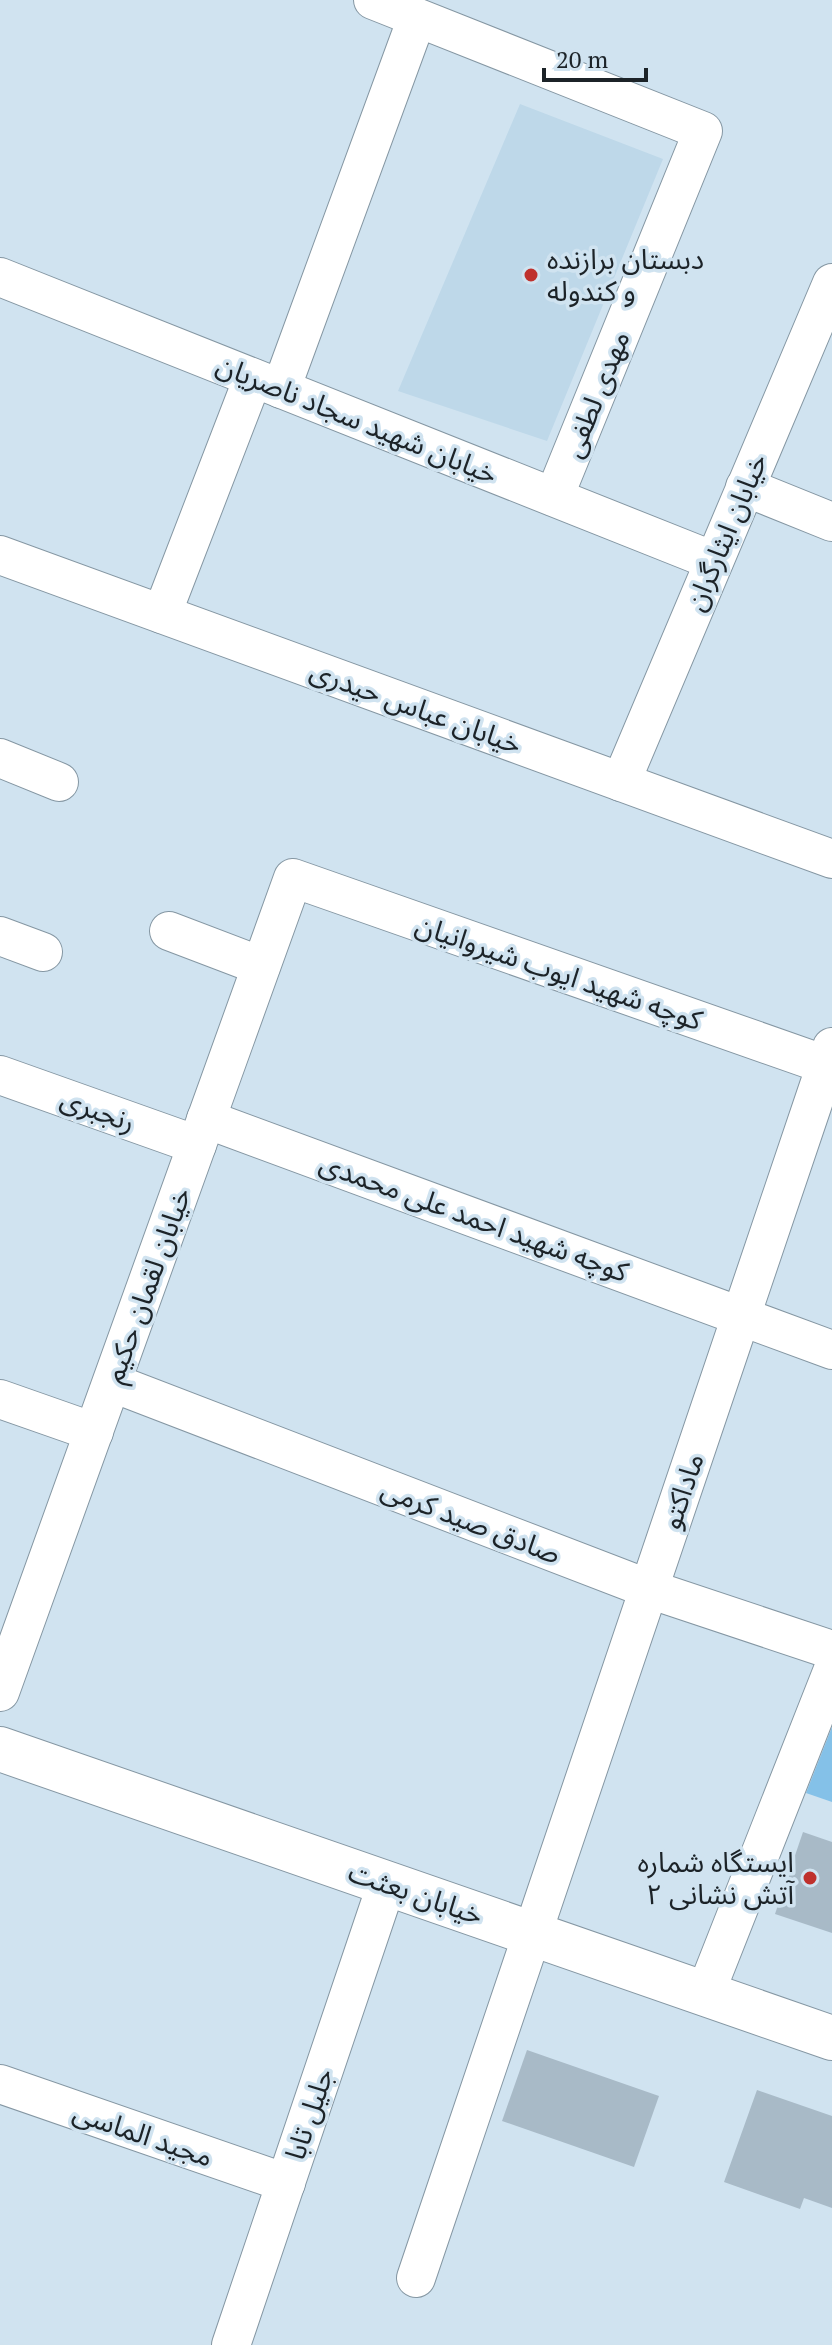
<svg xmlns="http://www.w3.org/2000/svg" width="832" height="2345" viewBox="0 0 832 2345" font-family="'PT Serif','Noto Sans Arabic',serif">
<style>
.built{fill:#bed8e9}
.green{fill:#84c1e8}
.building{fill:#a8bac7}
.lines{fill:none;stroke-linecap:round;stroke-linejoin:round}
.minor-casing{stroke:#8597a3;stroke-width:40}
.tertiary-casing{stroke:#8597a3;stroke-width:46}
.minor{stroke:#fff;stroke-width:38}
.tertiary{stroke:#fff;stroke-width:44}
.poi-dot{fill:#bf312d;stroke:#d0e3f0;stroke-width:3}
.labels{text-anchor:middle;stroke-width:7;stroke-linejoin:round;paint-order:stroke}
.poi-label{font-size:28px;fill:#1c2328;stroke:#d0e3f0;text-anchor:start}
.street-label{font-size:28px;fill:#1c2328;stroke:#d0e3f0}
</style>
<rect width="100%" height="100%" fill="#d0e3f0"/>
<polygon class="built" points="520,104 663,159 547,441 398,391"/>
<polygon class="green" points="832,1727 832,1802 806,1793"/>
<g class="building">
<polygon points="803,1832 832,1842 832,1933 775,1914"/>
<polygon points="527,2050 659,2096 634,2167 502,2121"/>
<polygon points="757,2090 832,2116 832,2208 804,2198 800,2209 724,2182"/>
</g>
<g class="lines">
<g class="minor-casing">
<g id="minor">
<polyline points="373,0 703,131 554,497"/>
<polyline points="0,277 714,561"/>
<polyline points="281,389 417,18"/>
<polyline points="745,487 832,522"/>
<polyline points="0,555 832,859"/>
<polyline points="162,614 253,378"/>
<polyline points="0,758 59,782"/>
<polyline points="621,782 832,283"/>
<polyline points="169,931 261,966"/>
<polyline points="0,936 43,952"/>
<polyline points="0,1075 197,1145"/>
<polyline points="206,1119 832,1350"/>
<polyline points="113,1383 649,1589 832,1650"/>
<polyline points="0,1399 94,1432"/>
<polyline points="0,1692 293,878 826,1065"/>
<polyline points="705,1994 832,1672"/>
<polyline points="0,2084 286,2183"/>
<polyline points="416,2278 832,1047"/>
<polyline points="231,2345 387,1883"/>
</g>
</g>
<g class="tertiary-casing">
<polyline id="tertiary" points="0,1749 832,2038"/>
</g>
<use href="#minor" class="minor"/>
<use href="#tertiary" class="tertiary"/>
</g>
<g class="poi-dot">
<circle cx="531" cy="275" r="8"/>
<circle cx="810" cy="1878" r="8"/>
</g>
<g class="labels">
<g class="poi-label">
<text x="547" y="269">دبستان برازنده<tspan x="547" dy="32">و کندوله</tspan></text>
<text x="794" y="1872" text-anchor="end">ایستگاه شماره<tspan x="794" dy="32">۲ آتش نشانی</tspan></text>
</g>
<g class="street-label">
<text transform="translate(596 394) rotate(-68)" y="10">مهدی لطفی</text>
<text transform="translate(357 419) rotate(22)" y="10">خیابان شهید سجاد ناصریان</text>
<text transform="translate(726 532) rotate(-67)" y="10">خیابان ایثارگران</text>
<text transform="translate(416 707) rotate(20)" y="10">خیابان عباس حیدری</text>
<text transform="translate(559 972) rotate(19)" y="10">کوچه شهید ایوب شیروانیان</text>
<text transform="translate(98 1110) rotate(20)" y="10">رنجبری</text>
<text transform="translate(474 1217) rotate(20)" y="10">کوچه شهید احمد علی محمدی</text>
<text transform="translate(147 1285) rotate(-70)" y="10">خیابان لقمان حکیم</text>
<text transform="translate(682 1491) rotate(-71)" y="10">ماداکتو</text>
<text transform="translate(471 1521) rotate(21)" y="10">صادق صید کرمی</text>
<text transform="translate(416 1893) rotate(19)" y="10">خیابان بعثت</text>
<text transform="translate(309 2114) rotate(-71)" y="10">جلیل تابا</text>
<text transform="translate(143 2134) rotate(19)" y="10">مجید الماسی</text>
</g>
</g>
<path d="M544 68v12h102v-12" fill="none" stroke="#1c2328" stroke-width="4"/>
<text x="556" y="68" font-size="24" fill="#1c2328" stroke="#d0e3f0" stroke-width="6" paint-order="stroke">20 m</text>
</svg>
